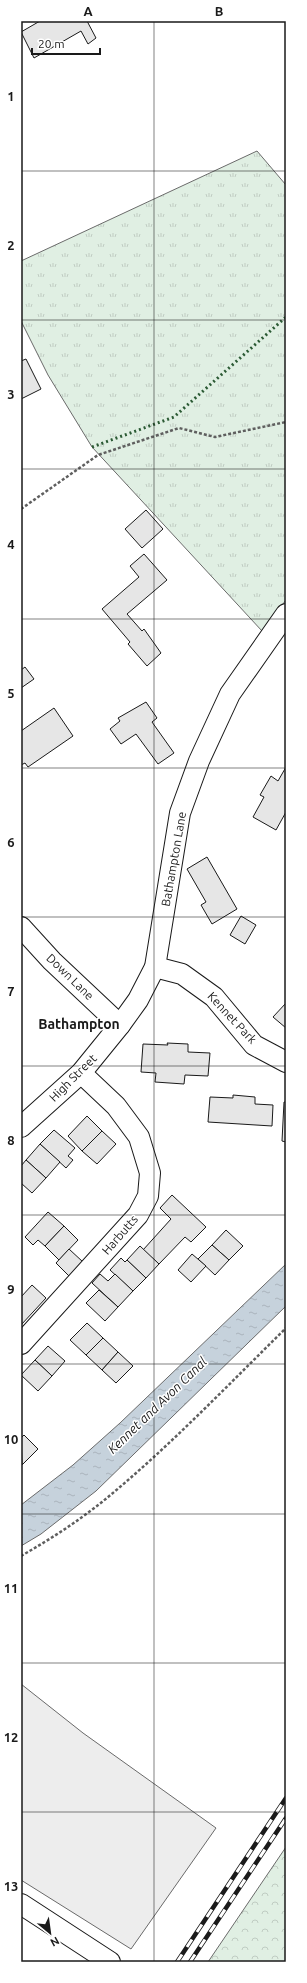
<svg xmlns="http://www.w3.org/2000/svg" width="307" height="1983" viewBox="0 0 307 1983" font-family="Ubuntu,sans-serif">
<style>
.grass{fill:url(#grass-tufts);stroke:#6a6a6a}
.forest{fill:url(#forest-crowns);stroke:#6a6a6a}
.parking{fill:#ededed;stroke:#6a6a6a}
.water{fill:url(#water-ripples);stroke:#6a6a6a}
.building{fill:#e6e6e6;stroke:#1a1a1a}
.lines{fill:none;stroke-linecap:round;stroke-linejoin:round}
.minor-casing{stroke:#1a1a1a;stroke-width:22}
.path{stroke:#5f5f5f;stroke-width:2.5;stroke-dasharray:3 2;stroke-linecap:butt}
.minor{stroke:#fff;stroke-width:20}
.rail-casing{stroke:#1a1a1a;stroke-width:4.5}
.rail{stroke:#fff;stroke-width:3;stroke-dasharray:9;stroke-linecap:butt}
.hedge{stroke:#2b5a34;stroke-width:3;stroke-dasharray:2 3;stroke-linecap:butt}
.grid{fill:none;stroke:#1a1a1a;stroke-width:1;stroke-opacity:0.55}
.labels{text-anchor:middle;stroke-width:3;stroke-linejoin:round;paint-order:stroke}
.street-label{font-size:12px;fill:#1a1a1a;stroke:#fff}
.water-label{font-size:13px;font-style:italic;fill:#1a1a1a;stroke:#fff}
.quarter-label{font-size:14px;font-weight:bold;fill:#1a1a1a;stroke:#fff}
.neatline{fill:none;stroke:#1a1a1a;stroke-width:1.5}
.grid-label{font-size:13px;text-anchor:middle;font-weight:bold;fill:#1a1a1a}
</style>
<defs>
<pattern id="grass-tufts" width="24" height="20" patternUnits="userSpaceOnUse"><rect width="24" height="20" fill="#e0efe3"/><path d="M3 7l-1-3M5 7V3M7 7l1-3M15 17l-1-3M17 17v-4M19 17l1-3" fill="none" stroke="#c0ccc2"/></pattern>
<pattern id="forest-crowns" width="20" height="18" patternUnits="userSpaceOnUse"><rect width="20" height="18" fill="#e0efe3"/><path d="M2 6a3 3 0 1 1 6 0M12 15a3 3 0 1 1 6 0" fill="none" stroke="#c0ccc2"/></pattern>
<pattern id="water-ripples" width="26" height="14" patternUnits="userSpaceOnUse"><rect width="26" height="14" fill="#c6d2dc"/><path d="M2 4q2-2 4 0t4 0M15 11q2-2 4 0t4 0" fill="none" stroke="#aab4bc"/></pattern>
</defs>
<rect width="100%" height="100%" fill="#fff"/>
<polygon class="grass" points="257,151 286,185 286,600 262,631 92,447 48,375 21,321 21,261"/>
<polygon class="forest" points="286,1847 286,1962 208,1962"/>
<polygon class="parking" points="21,1684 83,1733 216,1828 131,1949 21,1880"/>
<polygon class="water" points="286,1264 286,1306 96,1491 41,1534 21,1546 21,1505 73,1465 120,1423"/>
<g class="building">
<polygon points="40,21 87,21 96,38 88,44 81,31 34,58 21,32"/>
<polygon points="26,359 41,389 21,399 21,361"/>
<polygon points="146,510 163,529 142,548 125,529"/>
<polygon points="144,554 167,580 127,614 142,631 144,629 161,653 147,666 128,644 130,642 102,609 139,577 130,566"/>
<polygon points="25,667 34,679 21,688 21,670"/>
<polygon points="146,702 157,718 152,722 174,753 158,764 136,734 121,744 110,729 120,721 118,718"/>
<polygon points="54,708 73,736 28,767 25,763 21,765 21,731"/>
<polygon points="286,767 286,812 276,830 253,817 264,797 260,795 271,776 278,781"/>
<polygon points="207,857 237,909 212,924 201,905 206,902 187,869"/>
<polygon points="241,916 256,925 245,944 230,935"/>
<polygon points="286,1003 286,1028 273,1017"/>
<polygon points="167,1043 188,1044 188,1052 210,1053 208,1076 185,1075 184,1084 155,1082 156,1073 141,1072 143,1044 168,1045"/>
<polygon points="233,1095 255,1097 255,1104 273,1105 272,1126 208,1122 210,1097 233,1098"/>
<polygon points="284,1102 286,1102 286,1142 282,1141"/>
<polygon points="87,1116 102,1131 82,1151 68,1136"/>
<polygon points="54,1130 75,1148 68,1156 73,1160 66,1168 40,1144"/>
<polygon points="102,1131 116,1144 97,1164 82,1151"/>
<polygon points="40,1144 60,1162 46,1178 26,1160"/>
<polygon points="26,1160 46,1178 32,1193 21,1183 21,1166"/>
<polygon points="172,1195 206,1227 191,1242 185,1237 159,1264 143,1250 171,1219 160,1208"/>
<polygon points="48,1212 64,1226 45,1246 38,1240 33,1245 25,1237"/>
<polygon points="64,1226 78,1240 59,1260 45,1246"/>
<polygon points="226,1230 243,1246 229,1260 212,1245"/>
<polygon points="212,1245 229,1260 215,1275 198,1259"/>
<polygon points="140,1246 159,1264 146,1278 127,1260"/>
<polygon points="69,1249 83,1262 69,1276 56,1263"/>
<polygon points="192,1254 206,1266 191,1282 178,1270"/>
<polygon points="121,1258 125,1262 127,1260 146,1278 133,1291 110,1270"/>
<polygon points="100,1274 108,1281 115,1274 133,1291 118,1307 92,1283"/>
<polygon points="32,1285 46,1298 21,1325 21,1297"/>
<polygon points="99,1290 118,1307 105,1321 86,1303"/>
<polygon points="87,1323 103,1338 86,1355 70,1340"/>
<polygon points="103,1338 118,1352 102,1370 86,1355"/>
<polygon points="48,1346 65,1361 52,1376 35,1360"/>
<polygon points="118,1352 133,1366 116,1383 102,1370"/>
<polygon points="35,1360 52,1376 38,1391 21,1375"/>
<polygon points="24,1435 38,1449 22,1465 21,1438"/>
</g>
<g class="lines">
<g class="minor-casing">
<g id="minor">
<polyline points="21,927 52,961 120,1025"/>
<polyline points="155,967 182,974 214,997 254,1045 286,1062"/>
<polyline points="21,1127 81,1073 120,1025 138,1000 155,967 180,813 199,761 230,694 286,614"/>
<polyline points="21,1344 138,1215 148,1196 150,1173 139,1137 116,1106 81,1073"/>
<polyline points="21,1904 110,1962"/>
</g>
</g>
<g class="path">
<polyline points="21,509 98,455 179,428 215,437 286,422"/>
<path d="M 21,1556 C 49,1540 77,1522 102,1502 C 167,1449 226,1387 286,1328"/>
</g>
<use href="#minor" class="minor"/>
<g class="rail-casing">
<g id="rail">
<polyline points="177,1962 286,1798"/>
<polyline points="190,1962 286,1818"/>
</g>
</g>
<use href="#rail" class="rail"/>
<polyline class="hedge" points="92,447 174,417 286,317"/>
</g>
<path class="grid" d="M 154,21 L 154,1962M 21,171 L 286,171M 21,320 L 286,320M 21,469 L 286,469M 21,619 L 286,619M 21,768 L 286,768M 21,917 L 286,917M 21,1066 L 286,1066M 21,1215 L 286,1215M 21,1364 L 286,1364M 21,1514 L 286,1514M 21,1663 L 286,1663M 21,1812 L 286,1812"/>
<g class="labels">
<g class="street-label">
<text transform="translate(174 859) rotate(-80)" y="4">Bathampton Lane</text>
<text transform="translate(70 977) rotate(44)" y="4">Down Lane</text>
<text transform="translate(232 1018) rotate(47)" y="4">Kennet Park</text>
<text transform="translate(73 1078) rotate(-45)" y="4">High Street</text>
<text transform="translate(120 1235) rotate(-49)" y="4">Harbutts</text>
</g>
<g class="water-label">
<text transform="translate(157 1405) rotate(-44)" y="5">Kennet and Avon Canal</text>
</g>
<g class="quarter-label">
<text x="79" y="1029">Bathampton</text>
</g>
</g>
<rect width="307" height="1983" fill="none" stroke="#ffffff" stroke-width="44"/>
<g transform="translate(50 1933) rotate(151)" stroke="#ffffff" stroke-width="3" paint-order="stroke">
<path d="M0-3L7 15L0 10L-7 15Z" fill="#1a1a1a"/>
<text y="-6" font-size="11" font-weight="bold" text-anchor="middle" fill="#1a1a1a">N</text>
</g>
<path d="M32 48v6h68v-6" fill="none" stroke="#1a1a1a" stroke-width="2"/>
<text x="38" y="48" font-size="12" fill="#1a1a1a" stroke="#ffffff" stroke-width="3" paint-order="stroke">20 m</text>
<rect x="22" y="22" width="263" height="1939" class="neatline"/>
<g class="grid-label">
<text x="88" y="16">A</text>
<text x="219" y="16">B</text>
<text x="11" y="101">1</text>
<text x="11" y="250">2</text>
<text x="11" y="399">3</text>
<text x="11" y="549">4</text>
<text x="11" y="698">5</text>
<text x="11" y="847">6</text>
<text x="11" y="996">7</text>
<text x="11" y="1145">8</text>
<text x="11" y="1294">9</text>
<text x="11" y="1444">10</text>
<text x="11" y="1593">11</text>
<text x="11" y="1742">12</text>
<text x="11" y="1891">13</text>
</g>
</svg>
